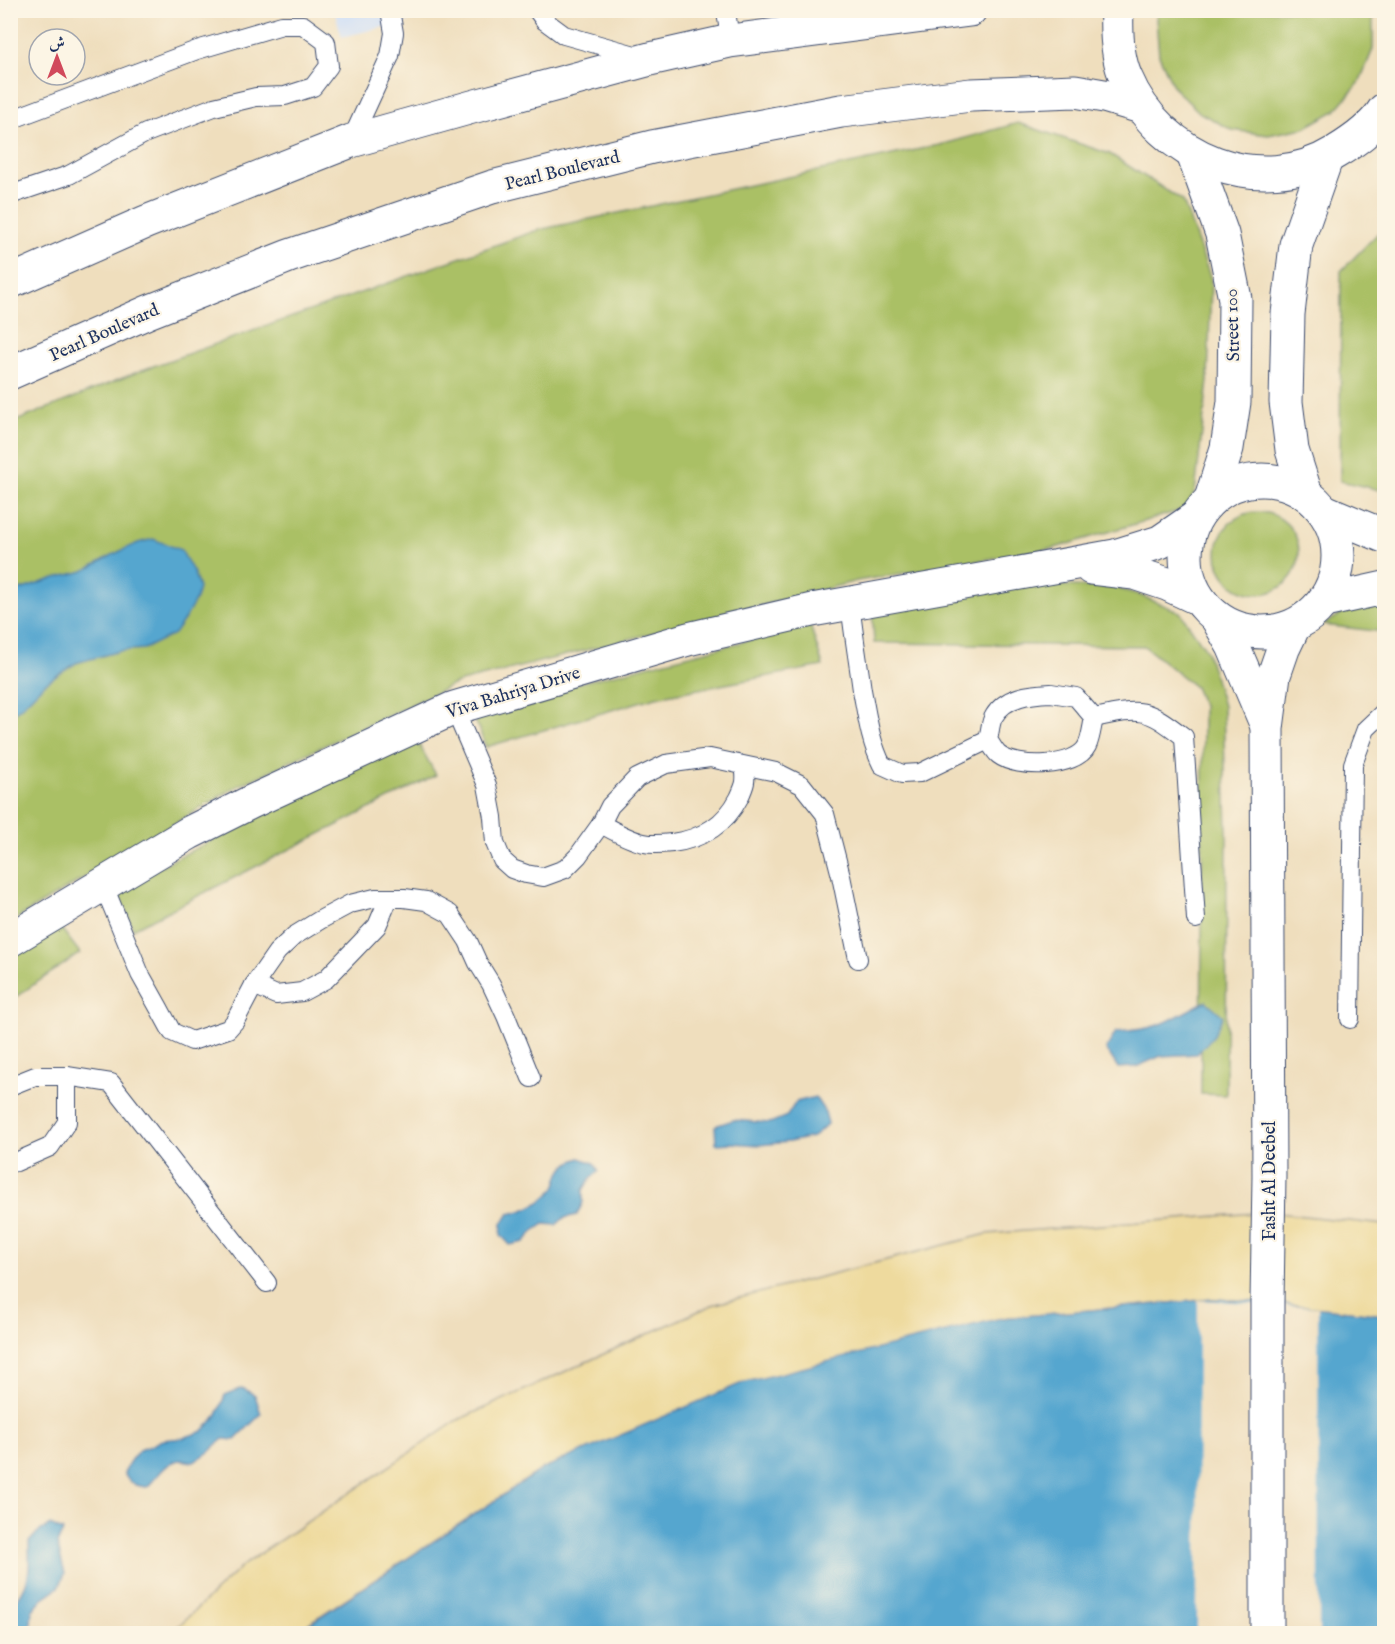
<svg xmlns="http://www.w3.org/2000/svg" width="1395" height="1644" viewBox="0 0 1395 1644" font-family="'IM FELL English',Amiri,serif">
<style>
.built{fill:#c9dcf9}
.green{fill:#aac065;stroke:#627862;stroke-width:1.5}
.sand{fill:#eeda9e;stroke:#84847e;stroke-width:1.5}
.water{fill:#54a6cf;stroke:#386a96;stroke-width:1.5}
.pier{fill:#efdebd}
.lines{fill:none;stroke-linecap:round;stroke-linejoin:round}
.service-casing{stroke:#3b496c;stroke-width:20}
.minor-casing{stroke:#3b496c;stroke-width:35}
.secondary-casing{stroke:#3b496c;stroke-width:35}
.service{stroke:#fff;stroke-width:18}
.minor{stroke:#fff;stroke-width:33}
.secondary{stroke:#fff;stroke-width:33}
.labels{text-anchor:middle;stroke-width:4.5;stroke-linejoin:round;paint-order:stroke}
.street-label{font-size:18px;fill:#1b2f5e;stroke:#fcf5e5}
</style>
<rect width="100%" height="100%" fill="#fcf5e5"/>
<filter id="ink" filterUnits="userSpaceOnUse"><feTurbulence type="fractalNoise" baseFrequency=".0167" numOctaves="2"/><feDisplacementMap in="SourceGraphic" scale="12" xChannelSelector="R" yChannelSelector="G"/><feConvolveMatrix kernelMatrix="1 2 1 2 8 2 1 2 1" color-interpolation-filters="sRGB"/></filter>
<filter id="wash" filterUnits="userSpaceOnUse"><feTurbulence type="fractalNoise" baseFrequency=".008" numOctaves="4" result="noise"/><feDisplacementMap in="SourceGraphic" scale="24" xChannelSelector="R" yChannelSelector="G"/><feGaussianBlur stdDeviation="1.35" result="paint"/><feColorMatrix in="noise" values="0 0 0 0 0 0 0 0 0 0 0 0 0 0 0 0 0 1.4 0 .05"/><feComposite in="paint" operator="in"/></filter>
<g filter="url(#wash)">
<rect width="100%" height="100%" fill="#efdebd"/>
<polygon class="built" points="334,10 451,11 342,37"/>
<g class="green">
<polygon points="1158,10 1373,11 1373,49 1359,83 1335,111 1304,128 1268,135 1232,130 1200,113 1174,88 1159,55 1156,19"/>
<polygon points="1018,123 1110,154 1183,201 1211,279 1208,381 1195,492 1185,509 1055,548 857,581 457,683 234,788 11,922 11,423 145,369 538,230 944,144"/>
<polygon points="1384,227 1384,491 1340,481 1341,271"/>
<circle cx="1258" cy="553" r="41"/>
<polygon points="1033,584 1115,588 1137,594 1180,612 1207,651 1223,706 1227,831 1226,1095 1201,1094 1203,706 1195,687 1144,646 874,643 872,608"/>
<polygon points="1384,595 1384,632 1323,625 1364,600"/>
<polygon points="810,625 823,666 656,697 486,747 471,710"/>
<polygon points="416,739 436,775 133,929 116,888"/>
<polygon points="57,923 80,953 11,1000 11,956"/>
</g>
<polygon class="sand" points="1269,1212 1384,1225 1384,1315 1267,1302 1213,1299 1002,1318 544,1468 294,1633 170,1634 242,1566 458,1420 712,1305 987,1234"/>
<g class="water">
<polygon points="153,539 181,550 194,573 199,588 196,599 186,617 174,634 144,649 120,651 76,663 44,684 20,708 11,715 11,593 55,578 84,571 114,554 138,543"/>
<path d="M 1206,1001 L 1223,1016 L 1214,1035 L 1197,1054 L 1161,1056 L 1136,1067 L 1118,1068 L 1106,1049 L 1116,1032 C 1134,1031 1156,1028 1172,1019 C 1184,1013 1194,1007 1206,1001 Z"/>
<polygon points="815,1097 825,1112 828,1123 813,1137 789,1142 759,1145 732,1143 716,1144 715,1126 733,1120 770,1123 787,1116 796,1102"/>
<path d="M 580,1158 L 594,1163 L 599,1171 L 590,1179 L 583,1190 L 583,1202 L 577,1215 L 564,1218 L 556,1225 L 544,1224 L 535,1230 L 524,1242 L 510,1245 L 501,1235 L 502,1223 L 509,1214 C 526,1211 543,1202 554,1189 C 557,1185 557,1180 559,1176 C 563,1165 570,1162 580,1158 Z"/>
<polygon points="1213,1299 1267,1302 1384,1315 1384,1633 294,1634 544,1468 742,1383 1001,1318"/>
<path d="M 242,1388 L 255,1395 L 261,1414 L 235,1440 L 223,1439 L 209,1452 L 194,1462 C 190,1462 184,1460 180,1460 C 165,1462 157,1478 147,1487 C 135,1486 129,1484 124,1473 L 130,1461 L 139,1450 L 150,1446 L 162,1440 L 183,1438 L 203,1431 L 217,1415 L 225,1395 Z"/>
<path d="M 50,1525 L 63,1531 L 57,1544 L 65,1574 L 59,1587 L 42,1599 L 32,1611 L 31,1624 L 24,1633 L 11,1633 L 11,1606 C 31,1586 30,1569 29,1542 L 38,1532 Z"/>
</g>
<polygon class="pier" points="1198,1300 1318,1307 1319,1634 1197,1633"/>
</g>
<g filter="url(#ink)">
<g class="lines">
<g class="service-casing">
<g id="service">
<polyline points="537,10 545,21 564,35 642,57"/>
<polyline points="726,10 730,41"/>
<polyline points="10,120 197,50 282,25 303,25 326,42 329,66 313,87 285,96 256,97 214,107 146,133 69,175 10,195"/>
<polyline points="351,141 390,56 394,33 390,10"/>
<path d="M 850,602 C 853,632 858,660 862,690 C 867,716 870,741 882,765 L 902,774 L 920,773 L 988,740"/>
<path d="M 1051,693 L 1076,697 L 1094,718 C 1092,726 1091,738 1087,746 C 1076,768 1017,769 999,755 C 995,752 991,744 988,740 C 990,733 990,722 994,716 C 1006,696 1030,694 1051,693 Z"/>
<polyline points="454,708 487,785 493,817 495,843 502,860 512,869 526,874 543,877 565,869 578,856 601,824 610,806 637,778 666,764 710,758 776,772 802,785 825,814 841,876 858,959"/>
<path d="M 1094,718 C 1142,708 1145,707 1184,737 L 1196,919"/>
<path d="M 601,824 C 614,831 629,840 644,843 C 653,845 663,844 672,843 C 702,839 725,825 739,798 C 745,785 747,781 744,766"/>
<polyline points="103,884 140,974 159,1008 172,1032 192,1041 228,1029 235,1021 254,985 277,952 294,936 320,920 350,904 375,898 404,898 426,901 450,914 468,941 478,963 491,984 506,1016 531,1078"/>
<polyline points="254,985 276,995 302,992 326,979 377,926 389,898"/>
<polyline points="1350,1019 1353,764 1366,729 1384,712"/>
<polyline points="10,1086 35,1076 67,1076 111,1083 267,1283"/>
<polyline points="10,1163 16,1162 50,1147 67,1122 67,1076"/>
</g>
</g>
<g class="minor-casing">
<g id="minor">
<polyline points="1193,154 1222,234 1235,299 1234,402 1227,448 1211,499"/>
<circle cx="1262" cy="556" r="76"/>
<polyline points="1306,494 1292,450 1286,402 1288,314 1296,245 1326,159"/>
<polyline points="1324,511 1384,536"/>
<polyline points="1091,568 1134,573 1167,584 1197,598"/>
<polyline points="1325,601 1384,588"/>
<polyline points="1217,618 1233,646 1267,726"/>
<polyline points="10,940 189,833 251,802 454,708 688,639 812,610 1115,556 1160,542 1195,518"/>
<polyline points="1267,1634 1267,1302 1269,1176 1267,728 1274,675 1283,649 1294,626"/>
</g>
</g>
<g class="secondary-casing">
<g id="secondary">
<path d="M 1117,10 C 1116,33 1117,58 1126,78 C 1160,159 1260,199 1336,152 C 1354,141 1373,128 1384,110"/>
<polyline points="10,282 146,222 351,141 472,107 650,59 730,41 970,10"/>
<polyline points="10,373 148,312 289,256 492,187 652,147 841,111 971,95 1075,91 1104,96 1141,107"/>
</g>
</g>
<use href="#service" class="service"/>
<use href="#minor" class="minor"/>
<use href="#secondary" class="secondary"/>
</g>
</g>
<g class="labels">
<g class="street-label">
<text transform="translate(562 170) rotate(-14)" y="6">Pearl Boulevard</text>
<text transform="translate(1232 325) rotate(-92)" y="6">Street 100</text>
<text transform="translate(104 332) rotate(-24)" y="6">Pearl Boulevard</text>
<text transform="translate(513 692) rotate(-17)" y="6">Viva Bahriya Drive</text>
<text transform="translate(1269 1181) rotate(-90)" y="6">Fasht Al Deebel</text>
</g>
</g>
<rect width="1395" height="1644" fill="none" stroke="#fcf5e5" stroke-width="36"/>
<g transform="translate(57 57)"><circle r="28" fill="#fcf5e5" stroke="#a2a6af" stroke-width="1.5"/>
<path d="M0-4.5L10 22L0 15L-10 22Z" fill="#d1495b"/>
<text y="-9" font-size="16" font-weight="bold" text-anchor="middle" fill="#1b2f5e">ش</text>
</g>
</svg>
